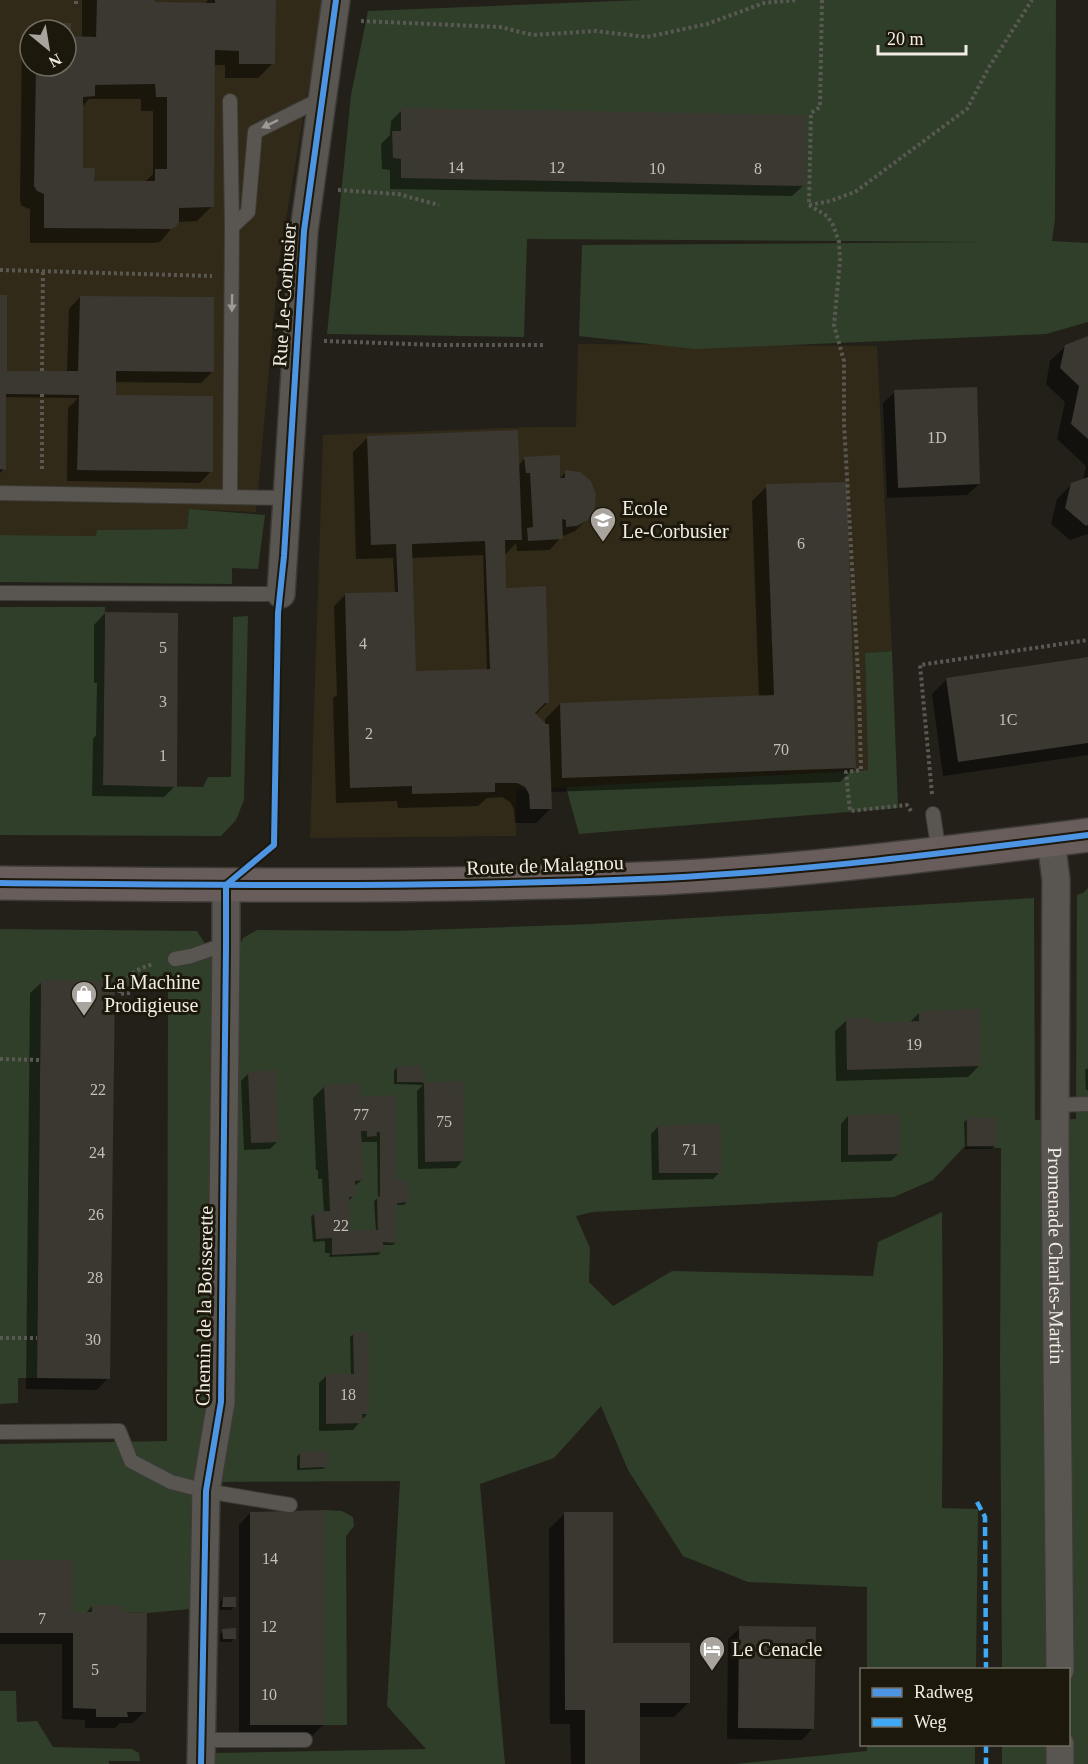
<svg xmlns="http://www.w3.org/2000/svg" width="1088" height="1764" viewBox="0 0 1088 1764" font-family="Georgia,serif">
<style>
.built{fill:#312a18;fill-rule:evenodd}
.green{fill:#2f3f29}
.shadow{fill:#0007;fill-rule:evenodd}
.building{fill:#3b3731;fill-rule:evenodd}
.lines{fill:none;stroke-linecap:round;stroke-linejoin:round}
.lane-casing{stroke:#3d3b36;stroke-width:16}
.street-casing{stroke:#3d3b36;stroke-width:30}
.primary-casing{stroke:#3d3b36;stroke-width:36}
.path{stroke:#5a5853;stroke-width:4;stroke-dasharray:3 3;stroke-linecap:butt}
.lane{stroke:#595651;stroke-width:14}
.street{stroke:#595651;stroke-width:27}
.primary{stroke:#695d5b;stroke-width:33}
.quiet{stroke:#3fa9f5;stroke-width:4.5;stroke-dasharray:9 4.5;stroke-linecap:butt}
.cycleway-casing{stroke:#1d180c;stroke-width:10}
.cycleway{stroke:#4d94e3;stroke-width:6}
.oneway{fill:#9d9a94}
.labels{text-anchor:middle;stroke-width:6;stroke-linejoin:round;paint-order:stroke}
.number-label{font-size:16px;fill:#c4c0b8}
.street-label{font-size:20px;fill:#f1ede5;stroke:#1d180c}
.poi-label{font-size:20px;fill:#f1ede5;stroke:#1d180c;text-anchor:start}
</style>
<rect width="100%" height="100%" fill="#232019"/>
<g class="built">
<path d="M 0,0 L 323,0 L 279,261 L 256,512 L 189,509 L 187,529 L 97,530 L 97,536 L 0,535 ZM 30,30 L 66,30 L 66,66 L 30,66 Z"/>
<polygon points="578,344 877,346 892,651 865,653 868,770 516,790 516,836 310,838 323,435 533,427 576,427"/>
</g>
<g class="green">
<polygon points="641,0 1056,0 1055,219 1052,241 1088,243 1088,322 1046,334 695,349 579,336 582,245 982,242 527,239 524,337 327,334 351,95 368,11"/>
<polygon points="189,509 265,515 258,569 232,568 232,584 0,582 0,535 96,536 97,530 187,529"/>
<polygon points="0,607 105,607 103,785 203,787 208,777 231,777 233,617 248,616 244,800 236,820 221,836 0,835"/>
<polygon points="892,651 898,808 579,834 566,787 868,770 865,653"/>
<polygon points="1088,888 1088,1764 1002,1764 1002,1745 1068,1744 1068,1670 1002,1669 1000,1359 1001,1148 964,1147 933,1180 894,1197 593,1212 576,1216 590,1248 589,1282 613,1306 672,1271 873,1276 878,1242 942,1212 943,1357 942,1508 978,1509 976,1669 867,1669 867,1587 748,1582 683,1556 628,1470 601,1406 554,1458 480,1484 505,1764 213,1764 214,1753 426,1749 387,1706 400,1481 221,1482 236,954 243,938 257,930 394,931 591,924 1034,898 1035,1120 1076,1119 1077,895 1083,893"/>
<polygon points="0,929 197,931 214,958 210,1380 191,1502 190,1609 147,1613 122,1612 122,1605 92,1605 92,1612 73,1612 73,1560 0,1560 0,1444 167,1441 168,986 114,988 41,981 37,1378 18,1378 18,1403 0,1404"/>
<polygon points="325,1510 342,1511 353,1517 354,1526 346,1536 347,1725 325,1725"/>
<polygon points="0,1691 16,1691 17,1722 37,1721 53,1747 132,1749 139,1753 140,1761 109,1761 109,1764 0,1764"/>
<polygon points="867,1745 975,1745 975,1764 734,1764 867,1751"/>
</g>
<g class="shadow">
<path d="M 82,0 L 154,0 L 154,4 L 204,4 L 208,0 L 274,0 L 273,63 L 258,78 L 225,78 L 225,65 L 214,65 L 212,206 L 197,221 L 177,222 L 160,242 L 154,243 L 30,243 L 30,209 L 22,206 L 20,201 L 22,40 L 30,32 L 30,66 L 66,66 L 66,30 L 32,30 L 37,25 L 69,24 L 70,37 L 82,38 ZM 89,99 L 141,99 L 141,111 L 153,111 L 153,174 L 145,182 L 93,182 L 82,170 L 82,107 Z"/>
<polygon points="402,110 804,185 792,196 390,189 390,170 382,169 381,144 390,135 391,121"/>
<polygon points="0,297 5,372 67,372 69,309 80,297 212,372 201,383 114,382 112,397 211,471 200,483 67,481 68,408 78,398 5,397 4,469 0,473"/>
<polygon points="1088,338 1088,534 1070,540 1051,524 1057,499 1072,484 1083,480 1086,466 1057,439 1065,402 1046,384 1050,361 1066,346"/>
<polygon points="895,392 979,484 967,495 887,498 883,403"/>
<path d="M 368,437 L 518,466 L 525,458 L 559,479 L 566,472 L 587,519 L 575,531 L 561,537 L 550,550 L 517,551 L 516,543 L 505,555 L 505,588 L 548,702 L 535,715 L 545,725 L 545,719 L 560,704 L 759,697 L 752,501 L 767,486 L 855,767 L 840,782 L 550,792 L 551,808 L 536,823 L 515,823 L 514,809 L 510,802 L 502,797 L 487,798 L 478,806 L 398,808 L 397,801 L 336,803 L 333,698 L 337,695 L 334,606 L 345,595 L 395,593 L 393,558 L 356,559 L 353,452 ZM 483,555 L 487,671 L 414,672 L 411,558 Z"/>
<polygon points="105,613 175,786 164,797 92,796 93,739 96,735 97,683 94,683 94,625"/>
<polygon points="1088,659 1088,755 943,776 932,694 947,679"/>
<polygon points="42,982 108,1378 97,1390 26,1389 30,993"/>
<polygon points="920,1012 980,1065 968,1077 836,1081 835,1031 847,1020 871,1024 909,1023"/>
<polygon points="397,1067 421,1067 422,1083 462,1083 463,1160 456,1168 418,1169 417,1091 423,1085 394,1084 394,1071"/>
<polygon points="1088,1068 1088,1090 1086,1090 1085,1070"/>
<polygon points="249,1073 278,1141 270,1149 244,1150 241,1081"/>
<path d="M 324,1087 L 360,1098 L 394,1096 L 396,1181 L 407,1202 L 404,1205 L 396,1205 L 396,1242 L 393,1245 L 381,1245 L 381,1252 L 378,1255 L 329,1257 L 330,1253 L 325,1253 L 325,1241 L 313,1242 L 311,1217 L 315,1213 L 324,1213 L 322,1179 L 318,1179 L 318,1170 L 316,1170 L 313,1098 ZM 383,1129 L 380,1132 L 375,1133 L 375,1130 ZM 361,1142 L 377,1142 L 378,1198 L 374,1201 L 376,1231 L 349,1232 L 347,1202 L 354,1196 L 353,1187 L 363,1179 Z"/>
<polygon points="848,1116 898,1154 891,1161 841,1162 841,1124"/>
<polygon points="968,1119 995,1146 992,1149 965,1149 964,1122"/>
<polygon points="659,1126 720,1172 713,1179 652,1180 651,1134"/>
<polygon points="354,1334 368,1413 353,1430 319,1431 319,1383 326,1376 351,1375 350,1337"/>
<polygon points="300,1453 327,1466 323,1469 297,1470 297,1457"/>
<polygon points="250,1513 323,1725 312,1736 239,1736 239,1525"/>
<polygon points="564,1514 612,1645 689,1702 674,1717 638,1717 638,1764 571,1764 570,1724 550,1724 549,1529"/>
<polygon points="0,1561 71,1614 85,1614 92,1606 121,1614 144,1712 133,1723 120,1723 115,1728 85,1728 85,1720 62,1719 62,1644 0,1644"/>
<polygon points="223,1598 234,1607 231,1610 220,1610 220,1602"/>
<polygon points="740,1628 813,1728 802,1740 727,1739 728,1639"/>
<polygon points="223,1631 234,1639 231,1642 220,1642 220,1634"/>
</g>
<g class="building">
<path d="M 97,0 L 155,0 L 155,2 L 215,3 L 215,0 L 276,0 L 275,64 L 239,64 L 239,51 L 215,50 L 214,207 L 179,208 L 179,222 L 176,227 L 171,229 L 44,228 L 44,194 L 37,191 L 34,186 L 36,66 L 66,66 L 66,30 L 36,30 L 36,23 L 71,23 L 71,36 L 96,37 ZM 155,84 L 156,97 L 167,97 L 167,169 L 155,169 L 155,181 L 94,181 L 95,168 L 83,168 L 83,97 L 95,96 L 95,85 Z"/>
<polygon points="401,108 806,115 805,186 401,178 401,159 393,158 392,131 401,131"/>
<polygon points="0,295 7,295 7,371 78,371 80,296 214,297 214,372 116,371 116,395 213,396 213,472 77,470 79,395 6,394 6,470 0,469"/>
<polygon points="1088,336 1088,439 1071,424 1079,386 1060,368 1065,345"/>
<polygon points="977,387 980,484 898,488 894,390"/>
<path d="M 518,430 L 522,540 L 505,540 L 506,588 L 546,586 L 549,703 L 545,703 L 535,713 L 546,724 L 549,724 L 552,809 L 530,809 L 529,794 L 525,787 L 517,783 L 495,783 L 495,792 L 412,794 L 412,786 L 350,788 L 345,593 L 398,592 L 396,544 L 371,545 L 367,436 ZM 485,541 L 490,669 L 416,671 L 412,544 Z"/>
<polygon points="560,455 560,478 565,478 565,470 580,472 591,481 596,494 595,508 588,520 577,526 566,527 566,520 562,519 563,539 528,541 527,528 533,527 530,473 526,473 524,457"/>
<polygon points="1088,477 1088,525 1086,526 1065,508 1071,483"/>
<polygon points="847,482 856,768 562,778 560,703 774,695 766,484"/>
<polygon points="105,612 178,613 177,787 103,785"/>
<polygon points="1088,657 1088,743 958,762 946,678"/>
<polygon points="41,980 115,981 110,1379 37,1378"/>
<polygon points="980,1009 981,1066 847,1070 846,1018 872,1018 872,1023 919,1021 919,1011"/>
<polygon points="422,1065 424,1082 463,1081 465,1161 425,1162 424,1082 397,1082 397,1066"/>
<polygon points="276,1070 279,1142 251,1143 248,1072"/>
<path d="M 360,1083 L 361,1097 L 396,1095 L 397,1180 L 408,1180 L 409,1202 L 397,1203 L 397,1243 L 383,1242 L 383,1252 L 332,1255 L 332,1238 L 316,1239 L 314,1212 L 330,1211 L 330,1209 L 324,1085 ZM 361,1131 L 367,1131 L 367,1137 L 377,1136 L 376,1131 L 380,1131 L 380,1196 L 377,1197 L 378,1230 L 350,1230 L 349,1197 L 355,1197 L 355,1181 L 364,1180 Z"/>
<polygon points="899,1114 900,1154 848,1155 848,1115"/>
<polygon points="967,1117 997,1118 997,1146 967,1146"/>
<polygon points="721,1124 722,1173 659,1173 658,1125"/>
<polygon points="353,1332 369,1332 369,1414 362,1414 363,1423 326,1424 326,1374 354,1374"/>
<polygon points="327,1451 328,1467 300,1468 300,1452"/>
<polygon points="325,1510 325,1725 250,1725 250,1512"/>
<polygon points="564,1512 613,1512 613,1643 690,1643 690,1703 640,1703 640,1764 585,1764 585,1710 565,1710"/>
<polygon points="0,1560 73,1560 73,1612 92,1612 92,1605 123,1605 122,1612 147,1613 146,1712 127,1712 128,1717 96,1717 96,1709 73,1708 73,1633 0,1633"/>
<polygon points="223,1597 236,1597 236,1607 222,1607"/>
<polygon points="739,1626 816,1627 814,1729 738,1728"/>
<polygon points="236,1628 236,1639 223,1639 222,1629"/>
</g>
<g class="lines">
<g class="lane-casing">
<g id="lane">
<polyline points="230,101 232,227"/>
<polyline points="0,493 288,498"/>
<polyline points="230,497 232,227 248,212 255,132 323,98"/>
<polyline points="0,593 281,594"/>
<polyline points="933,814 939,853"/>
<polyline points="175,959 191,956 226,944"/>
<polyline points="1056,1105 1088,1104"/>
<polyline points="0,1432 119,1431 131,1461 171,1482 206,1491 290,1505"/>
<polyline points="202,1740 305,1740"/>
</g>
</g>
<g class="street-casing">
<g id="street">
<polyline points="281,594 304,231 336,0"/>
<path id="s1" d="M 1051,840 L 1056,880 L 1055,1150 L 1060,1670"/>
<polyline points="1060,1744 1060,1764"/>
<polyline points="201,1764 206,1491 221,1402 226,947 226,885"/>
</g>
</g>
<g class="primary-casing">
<path id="primary" d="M 0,883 C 221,885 442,888 663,878 C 805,871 947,853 1088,835"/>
</g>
<g class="path">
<polyline points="822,0 820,107 811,113 809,205 830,201 855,192 967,109 989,67 1032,0"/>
<polyline points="76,4 76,0"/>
<polyline points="361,21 500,27 533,35 595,31 647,37 707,24 764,3 798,0"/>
<polyline points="338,190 398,194 439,205"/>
<polyline points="809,205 827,216 833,225 839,242 840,260 834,325 844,361 844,423 859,691 861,770 846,772 850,811 907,805 911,811"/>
<polyline points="0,270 212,276"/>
<polyline points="324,341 438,345 543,345"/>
<polyline points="42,371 43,271"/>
<polyline points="42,394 42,472"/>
<polyline points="932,794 920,665 1088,640"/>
<path d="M 130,993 L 119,994 C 123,977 137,968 154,964"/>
<polyline points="0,1059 40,1060"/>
<polyline points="0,1338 37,1338"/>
</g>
<use href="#lane" class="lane"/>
<use href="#street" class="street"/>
<use href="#primary" class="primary"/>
<g class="quiet">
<polyline points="977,1502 985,1517 986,1670"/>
<polyline points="986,1744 986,1764"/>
</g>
<g class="cycleway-casing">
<g id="cycleway">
<path d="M 0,883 C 221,885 442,888 663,878 C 805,871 947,853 1088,835"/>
<polyline points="226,885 274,845 278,613 284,556 304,231 336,0"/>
<polyline points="201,1764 206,1491 221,1402 226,947 226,885"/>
</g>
</g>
<use href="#cycleway" class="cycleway"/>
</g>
<defs><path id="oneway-solid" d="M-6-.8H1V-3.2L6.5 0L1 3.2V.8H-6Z" transform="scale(1.5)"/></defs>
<g class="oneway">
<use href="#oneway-solid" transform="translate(270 124) rotate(154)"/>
<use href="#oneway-solid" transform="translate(232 303) rotate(91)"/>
</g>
<defs>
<g id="school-pin" transform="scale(1.35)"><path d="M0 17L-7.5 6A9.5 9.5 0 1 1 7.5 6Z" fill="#a9a59e" stroke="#1d180c"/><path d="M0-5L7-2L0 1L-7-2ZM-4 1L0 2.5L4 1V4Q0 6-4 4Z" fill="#fff"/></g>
<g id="shop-pin" transform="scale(1.35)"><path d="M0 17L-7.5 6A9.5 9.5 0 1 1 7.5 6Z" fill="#a9a59e" stroke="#1d180c"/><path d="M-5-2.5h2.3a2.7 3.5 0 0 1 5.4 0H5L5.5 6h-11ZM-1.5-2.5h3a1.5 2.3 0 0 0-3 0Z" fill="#fff"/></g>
<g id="hotel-pin" transform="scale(1.35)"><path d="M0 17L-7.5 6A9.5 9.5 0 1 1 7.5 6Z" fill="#a9a59e" stroke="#1d180c"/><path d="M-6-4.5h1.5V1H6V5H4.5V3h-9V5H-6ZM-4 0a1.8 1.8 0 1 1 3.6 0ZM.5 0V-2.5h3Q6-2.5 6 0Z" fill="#fff"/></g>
</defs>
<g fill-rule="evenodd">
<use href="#school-pin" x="603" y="520"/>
<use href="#shop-pin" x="84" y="994"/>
<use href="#hotel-pin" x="712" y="1649"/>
</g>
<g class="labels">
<g class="number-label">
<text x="456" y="173">14</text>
<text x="557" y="173">12</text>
<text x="657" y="174">10</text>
<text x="758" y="174">8</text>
<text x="937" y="443">1D</text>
<text x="801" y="549">6</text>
<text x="363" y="649">4</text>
<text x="163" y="653">5</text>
<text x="163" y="707">3</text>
<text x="1008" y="725">1C</text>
<text x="369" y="739">2</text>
<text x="781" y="755">70</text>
<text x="163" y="761">1</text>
<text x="914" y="1050">19</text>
<text x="98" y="1095">22</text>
<text x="361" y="1120">77</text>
<text x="444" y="1127">75</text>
<text x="690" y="1155">71</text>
<text x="97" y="1158">24</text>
<text x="96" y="1220">26</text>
<text x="341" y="1231">22</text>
<text x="95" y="1283">28</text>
<text x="93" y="1345">30</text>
<text x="348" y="1400">18</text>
<text x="270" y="1564">14</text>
<text x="42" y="1624">7</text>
<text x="269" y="1632">12</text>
<text x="95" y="1675">5</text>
<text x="269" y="1700">10</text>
</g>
<g class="street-label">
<text transform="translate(284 295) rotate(-86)" y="7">Rue Le-Corbusier</text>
<text transform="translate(545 865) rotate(-2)" y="7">Route de Malagnou</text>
<text dy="7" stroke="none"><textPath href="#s1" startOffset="416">Promenade Charles-Martin</textPath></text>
<text transform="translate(204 1306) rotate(-89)" y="7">Chemin de la Boisserette</text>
</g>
<g class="poi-label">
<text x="622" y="515">Ecole<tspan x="622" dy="23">Le-Corbusier</tspan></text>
<text x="104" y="989">La Machine<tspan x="104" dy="23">Prodigieuse</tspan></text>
<text x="732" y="1656">Le Cenacle</text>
</g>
</g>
<rect x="860" y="1668" width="210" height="78" fill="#1d180c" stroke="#726d63" stroke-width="1.5"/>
<rect x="872" y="1688" width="30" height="9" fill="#4d94e3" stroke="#726d63" stroke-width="1.5"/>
<text x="914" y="1698" font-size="18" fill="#f1ede5">Radweg</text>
<rect x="872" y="1718" width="30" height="9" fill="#3fa9f5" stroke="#726d63" stroke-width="1.5"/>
<text x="914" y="1728" font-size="18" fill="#f1ede5">Weg</text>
<g transform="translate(48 48) rotate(150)"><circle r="28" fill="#1d180c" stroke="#726d63" stroke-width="1.5"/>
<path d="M0-4.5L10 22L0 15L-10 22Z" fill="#a9a59e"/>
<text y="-9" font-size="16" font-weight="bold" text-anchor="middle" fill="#f1ede5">N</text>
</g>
<path d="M878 45v9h88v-9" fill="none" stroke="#f1ede5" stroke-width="3"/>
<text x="887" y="45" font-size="18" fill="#f1ede5" stroke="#1d180c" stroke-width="4.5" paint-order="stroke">20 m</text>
</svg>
